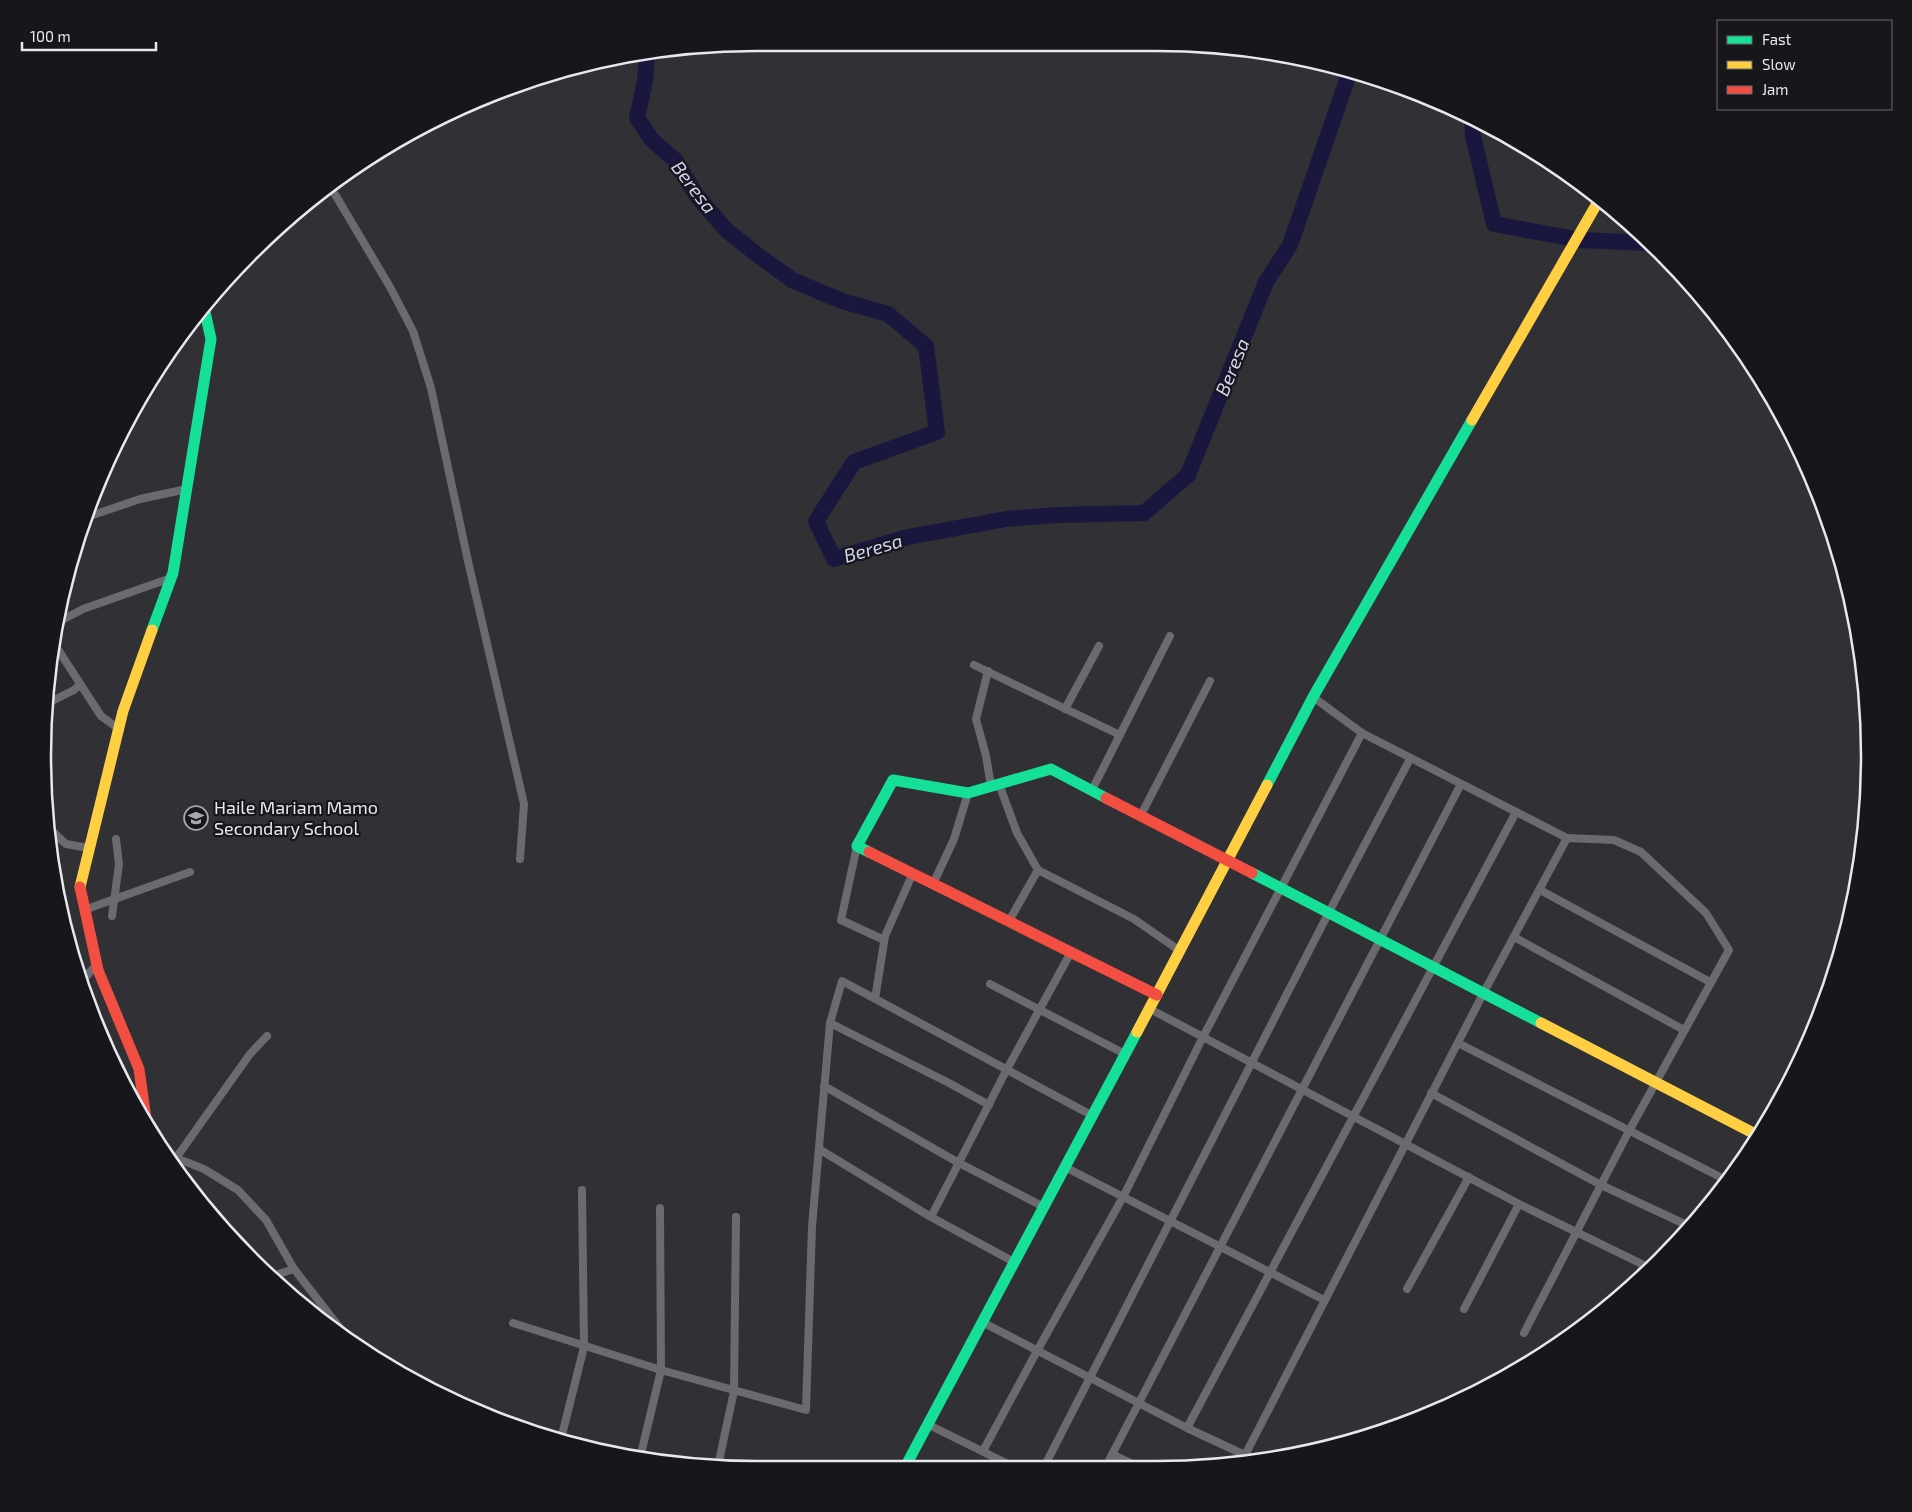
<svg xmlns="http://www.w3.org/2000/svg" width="1912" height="1512" viewBox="0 0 1912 1512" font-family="'Exo 2',sans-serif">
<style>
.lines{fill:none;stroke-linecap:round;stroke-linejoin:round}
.river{stroke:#1a173e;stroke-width:16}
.street{stroke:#6b6b6f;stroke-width:8}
.fast{stroke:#16e098;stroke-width:11}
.slow{stroke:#ffcf43;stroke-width:11}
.jam{stroke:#f24e42;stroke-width:11}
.labels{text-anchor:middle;stroke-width:4.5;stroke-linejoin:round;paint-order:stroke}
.poi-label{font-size:18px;fill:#e7e7ee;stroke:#16161b;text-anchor:start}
.water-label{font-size:19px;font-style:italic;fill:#d3d5f5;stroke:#16161b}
.rim{fill:none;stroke:#e7e7ee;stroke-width:2.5}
</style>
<rect width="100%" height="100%" fill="#303035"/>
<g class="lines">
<g class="river">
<polyline points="647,57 645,81 637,118 652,140 675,160 697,196 726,230 759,256 792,280 842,301 888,314 926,346 937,432 854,462 816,521 834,559 908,537 1006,519 1059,515 1144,513 1188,475 1266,282 1290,245 1348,77 1351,74"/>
<polyline points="1472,120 1473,136 1494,224 1581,240 1648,243"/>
</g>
<g class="street">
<polyline points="331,190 336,196 390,287 413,331 431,388 468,561 524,804 520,859"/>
<polyline points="90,516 140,499 187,489"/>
<polyline points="60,621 83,609 171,578"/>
<polyline points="57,648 101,716 119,729"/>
<polyline points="974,665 1120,735"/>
<polyline points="988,671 976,719 986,756 991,786"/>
<polyline points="50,702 74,690 80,685"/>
<polyline points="1065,709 1099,646"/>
<polyline points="999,784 1017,833 1038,870"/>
<polyline points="1092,790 1170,636"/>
<polyline points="1141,815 1210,681"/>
<polyline points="52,831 66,844 89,848"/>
<polyline points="857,846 841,920 884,940"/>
<polyline points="933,884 954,839 968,793"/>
<polyline points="1540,890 1710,982"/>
<polyline points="84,910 190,872"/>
<polyline points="112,916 119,864 116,839"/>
<polyline points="1009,921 1038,870 1134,919 1180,951"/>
<polyline points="1514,937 1684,1030"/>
<polyline points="83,980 97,964"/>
<polyline points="990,984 1125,1054"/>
<polyline points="875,999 885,936 913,873"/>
<polyline points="1150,1009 1519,1204 1650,1268"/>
<polyline points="1458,1043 1728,1181"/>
<polyline points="824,1086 959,1163 1044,1207"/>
<polyline points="1431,1093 1601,1185 1689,1226"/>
<polyline points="989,1105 949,1083 830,1023 842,981 1093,1116"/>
<polyline points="819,1149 931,1217 1014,1262"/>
<polyline points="176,1158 204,1169 238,1190 266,1220 294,1269 347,1337"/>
<polyline points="174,1159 176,1158 250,1054 267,1036"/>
<polyline points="1065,1167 1324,1300"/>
<polyline points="931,1217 1006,1071 1071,952"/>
<polyline points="272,1276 294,1269"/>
<polyline points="1635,1283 1644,1265"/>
<polyline points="1407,1289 1469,1177"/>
<polyline points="1464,1309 1519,1204"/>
<polyline points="982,1322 1187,1428 1245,1455"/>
<polyline points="513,1323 661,1370 806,1410 812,1226 830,1023"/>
<polyline points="1524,1333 1629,1131 1729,950 1706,913 1641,852 1614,840 1567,838"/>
<polyline points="927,1424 1018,1469"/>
<polyline points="1187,1428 1516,812"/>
<polyline points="561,1439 584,1347 582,1190"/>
<polyline points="983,1451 1037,1351 1123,1197 1203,1037 1362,733"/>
<polyline points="1112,1454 1141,1468"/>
<polyline points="640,1458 661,1370 660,1208"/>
<polyline points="1242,1461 1484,992 1567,838 1362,733 1313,697"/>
<polyline points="718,1466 734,1391 736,1217"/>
<polyline points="1105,1468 1461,784"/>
<polyline points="1043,1469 1329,912 1410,759"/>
</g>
<g class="fast">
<polyline points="152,630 173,573 211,339 205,312"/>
<polyline points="1267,785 1313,697 1472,420"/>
<polyline points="869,852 857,846 893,780 968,793 1051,769 1106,798"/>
<polyline points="1252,873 1541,1023"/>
<polyline points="904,1469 1137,1032"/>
</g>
<g class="slow">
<polyline points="1472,420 1599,200"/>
<polyline points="80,887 123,711 152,630"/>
<polyline points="1541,1023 1757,1135"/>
<polyline points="1137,1032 1267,785"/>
</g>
<g class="jam">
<polyline points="1106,798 1252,873"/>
<polyline points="869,852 1157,995"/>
<polyline points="80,887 98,970 139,1069 147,1126"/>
</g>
</g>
<defs>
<g id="school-ring" transform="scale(1.25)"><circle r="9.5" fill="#16161b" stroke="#a7a7ad" stroke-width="1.5"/><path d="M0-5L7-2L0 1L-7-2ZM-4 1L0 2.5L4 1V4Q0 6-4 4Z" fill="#a7a7ad"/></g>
</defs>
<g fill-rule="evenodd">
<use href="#school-ring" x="196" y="818"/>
</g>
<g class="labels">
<g class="poi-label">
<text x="214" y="814">Haile Mariam Mamo<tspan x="214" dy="21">Secondary School</tspan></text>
</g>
<g class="water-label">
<text transform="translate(694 187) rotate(53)" y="7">Beresa</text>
<text transform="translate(1232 367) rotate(-68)" y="7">Beresa</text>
<text transform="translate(873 548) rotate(-16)" y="7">Beresa</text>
</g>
</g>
<path d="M0 0H1912V1512H0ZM756 51H1156A705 705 0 0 1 1861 756V756A705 705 0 0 1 1156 1461H756A705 705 0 0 1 51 756V756A705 705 0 0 1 756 51Z" fill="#16161b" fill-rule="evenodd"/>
<path class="rim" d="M756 51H1156A705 705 0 0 1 1861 756V756A705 705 0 0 1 1156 1461H756A705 705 0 0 1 51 756V756A705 705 0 0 1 756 51Z"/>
<rect x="1717" y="20" width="175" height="90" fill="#16161b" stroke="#6a6a6f"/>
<rect x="1727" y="36" width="25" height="8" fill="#16e098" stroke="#6a6a6f"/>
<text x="1762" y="45" font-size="15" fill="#e7e7ee">Fast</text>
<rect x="1727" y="61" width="25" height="8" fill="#ffcf43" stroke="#6a6a6f"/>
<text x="1762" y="70" font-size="15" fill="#e7e7ee">Slow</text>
<rect x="1727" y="86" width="25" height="8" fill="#f24e42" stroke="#6a6a6f"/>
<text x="1762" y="95" font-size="15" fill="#e7e7ee">Jam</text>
<path d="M22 42v8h134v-8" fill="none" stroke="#e7e7ee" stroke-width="2.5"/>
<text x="30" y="42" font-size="15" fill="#e7e7ee" stroke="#16161b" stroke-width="4" paint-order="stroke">100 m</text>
</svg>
